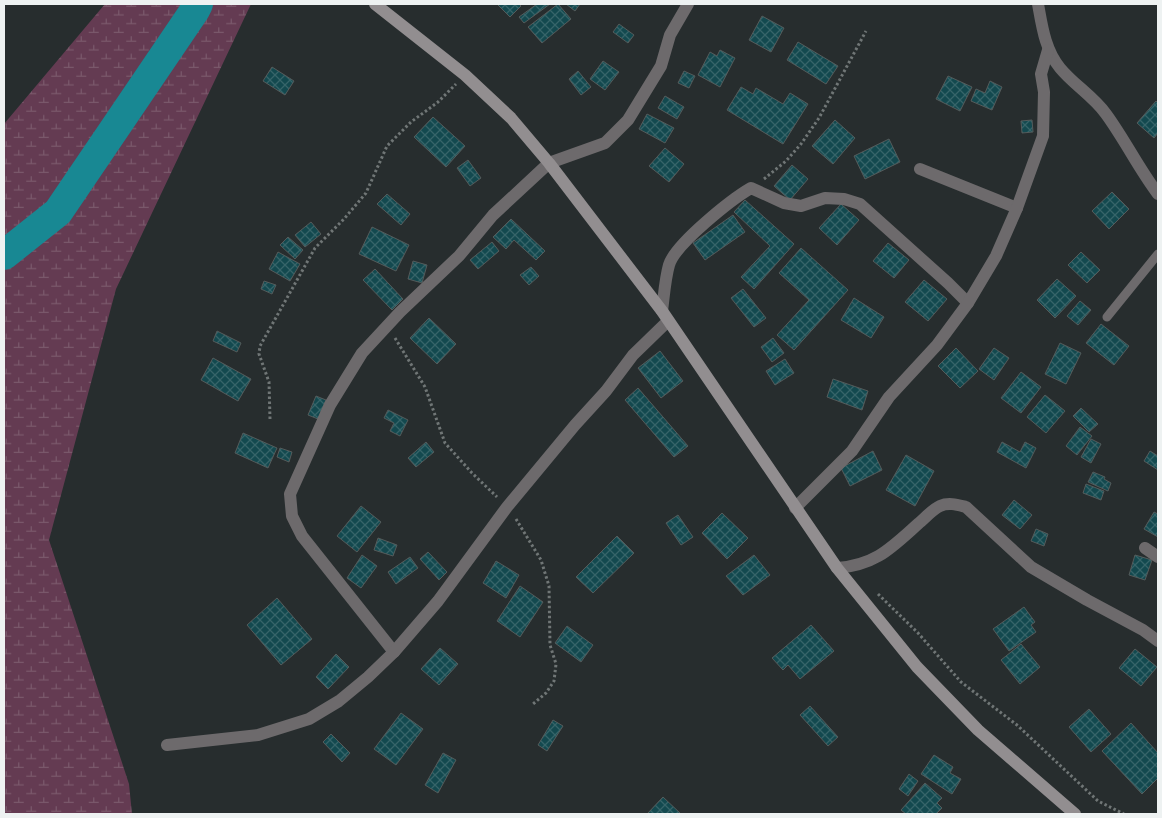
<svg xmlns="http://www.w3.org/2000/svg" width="1162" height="818" viewBox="0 0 1162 818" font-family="Georgia,serif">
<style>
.wetland{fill:url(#wetland-marsh)}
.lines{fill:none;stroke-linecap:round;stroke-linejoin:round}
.river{stroke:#188893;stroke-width:30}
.building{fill:url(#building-cross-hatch);stroke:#545b5b}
.path{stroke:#707676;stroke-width:3;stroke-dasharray:2.5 2.5;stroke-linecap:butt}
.lane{stroke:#6d6a6c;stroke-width:9}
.street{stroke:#6d6a6c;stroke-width:12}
.secondary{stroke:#928e90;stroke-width:12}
</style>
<defs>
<pattern id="wetland-marsh" width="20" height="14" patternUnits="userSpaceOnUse" patternTransform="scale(1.25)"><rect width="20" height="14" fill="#643b52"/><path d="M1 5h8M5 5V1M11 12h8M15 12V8" fill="none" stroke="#7a586b"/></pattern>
<pattern id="building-cross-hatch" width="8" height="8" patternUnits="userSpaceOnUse" patternTransform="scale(1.25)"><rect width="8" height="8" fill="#13494f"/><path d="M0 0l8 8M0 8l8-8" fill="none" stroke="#366469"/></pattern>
</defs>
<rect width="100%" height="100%" fill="#272d2e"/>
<polygon class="wetland" points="105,4 251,4 116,289 49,540 129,784 132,814 4,814 4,124"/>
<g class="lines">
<polyline class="river" points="4,255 58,212 195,10 198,4"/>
</g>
<g class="building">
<polygon points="497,4 519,4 521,6 510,17"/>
<polygon points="537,4 550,4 524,23 519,17"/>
<polygon points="558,4 571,19 542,43 528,27"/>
<polygon points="566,4 580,4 575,11"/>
<polygon points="762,16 784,28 771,52 749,40"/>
<polygon points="619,24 634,35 628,43 613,32"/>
<polygon points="798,42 838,66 826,84 787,60"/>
<polygon points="720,50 735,58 720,87 698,75 710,52 717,56"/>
<polygon points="603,61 619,72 605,90 590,79"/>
<polygon points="272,67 294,81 285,95 263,81"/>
<polygon points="578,71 591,87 581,95 569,79"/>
<polygon points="684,71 695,76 689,88 678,83"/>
<polygon points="948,76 972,87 960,111 936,99"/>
<polygon points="990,81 1002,87 992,110 971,101 976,89 985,93"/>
<polygon points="741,87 753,94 756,88 783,104 790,93 808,104 783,144 727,110"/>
<polygon points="665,96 684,107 677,119 658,108"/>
<polygon points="1156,101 1158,103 1158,133 1154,138 1137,123"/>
<polygon points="647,114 674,128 665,143 639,129"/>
<polygon points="433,117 465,146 446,167 414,137"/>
<polygon points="835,120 855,138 833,164 812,146"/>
<polygon points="1032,120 1033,132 1022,133 1021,121"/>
<polygon points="889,139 900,162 865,179 854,156"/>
<polygon points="665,148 684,164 669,182 649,166"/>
<polygon points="468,160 481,178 470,186 457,168"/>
<polygon points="792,165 808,179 790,200 774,186"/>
<polygon points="1112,192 1129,209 1109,229 1092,211"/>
<polygon points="387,194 410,214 401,225 377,204"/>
<polygon points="745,200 794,244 754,289 741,277 770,246 734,212"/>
<polygon points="841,204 859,220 837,245 819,228"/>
<polygon points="733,215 745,232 705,260 693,243"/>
<polygon points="511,219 545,251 536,260 514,240 506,249 493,237"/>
<polygon points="311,222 321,234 305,247 295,235"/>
<polygon points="372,227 409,245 396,271 359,254"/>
<polygon points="288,237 303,250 295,259 280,245"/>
<polygon points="492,242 499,251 478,269 470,260"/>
<polygon points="888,243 909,260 894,278 873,261"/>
<polygon points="801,248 848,290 794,350 777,335 809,300 779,273"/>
<polygon points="278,252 300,264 290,281 269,269"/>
<polygon points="1081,252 1100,270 1087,283 1068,265"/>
<polygon points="413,261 427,265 422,283 408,279"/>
<polygon points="531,267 539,276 529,285 520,275"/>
<polygon points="375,269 403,299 392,310 363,280"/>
<polygon points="1057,279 1076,296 1055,318 1037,300"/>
<polygon points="924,280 947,299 928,321 905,302"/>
<polygon points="264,281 276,285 272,294 261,289"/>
<polygon points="743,289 766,318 754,327 731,298"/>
<polygon points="854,298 884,317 871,338 841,320"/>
<polygon points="1080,301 1091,310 1078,325 1067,316"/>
<polygon points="429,318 456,344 437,364 410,338"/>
<polygon points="1101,324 1129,346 1114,365 1086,343"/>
<polygon points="217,331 241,343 237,352 213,341"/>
<polygon points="773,338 784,353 772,362 761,347"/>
<polygon points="1060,343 1081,353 1066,384 1045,374"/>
<polygon points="956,348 978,371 960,388 938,366"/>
<polygon points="994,348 1009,358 994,380 979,369"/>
<polygon points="660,351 683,381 661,398 638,368"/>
<polygon points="213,358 251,379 238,401 201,380"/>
<polygon points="785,359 794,373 775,385 766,371"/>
<polygon points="1021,372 1041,387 1021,413 1001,398"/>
<polygon points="833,379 868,391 862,410 827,397"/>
<polygon points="638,388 688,446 674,457 625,400"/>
<polygon points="1045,395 1065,411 1046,433 1027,417"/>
<polygon points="316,396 326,400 318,419 308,415"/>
<polygon points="1081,408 1098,424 1089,432 1073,416"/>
<polygon points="388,410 408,420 400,436 390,431 394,423 384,418"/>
<polygon points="1080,427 1092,436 1077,455 1066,446"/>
<polygon points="243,433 277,448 268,468 235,453"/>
<polygon points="1091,439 1101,444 1091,463 1081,457"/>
<polygon points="426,442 434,452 416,467 408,458"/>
<polygon points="1002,442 1020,452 1025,442 1036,448 1026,468 997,452"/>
<polygon points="280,448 292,452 289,462 277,457"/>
<polygon points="873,451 882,470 850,486 841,468"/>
<polygon points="1150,451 1158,456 1158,470 1144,461"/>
<polygon points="906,455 934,471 915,506 886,490"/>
<polygon points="1093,472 1105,477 1104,479 1111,483 1108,491 1088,482"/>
<polygon points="1086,484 1104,491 1101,500 1083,493"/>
<polygon points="1014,500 1032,515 1020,529 1002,515"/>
<polygon points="361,506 381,522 357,552 337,536"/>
<polygon points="1154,512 1158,514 1158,537 1144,529"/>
<polygon points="722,513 748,538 727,559 702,533"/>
<polygon points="678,515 693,537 681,545 666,523"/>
<polygon points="1036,529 1048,534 1044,546 1031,541"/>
<polygon points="617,536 634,553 593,593 576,577"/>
<polygon points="378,538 397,545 393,556 374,550"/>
<polygon points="428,552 447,572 439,580 420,559"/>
<polygon points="362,555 377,566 361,588 347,578"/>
<polygon points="754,555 770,575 743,595 726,576"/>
<polygon points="1135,555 1152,560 1145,580 1129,575"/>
<polygon points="410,557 418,568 396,584 388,572"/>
<polygon points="496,561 519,575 506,598 483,583"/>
<polygon points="520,586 543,602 520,637 497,621"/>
<polygon points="277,598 312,639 281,665 247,625"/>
<polygon points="1024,607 1035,622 1031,625 1036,632 1009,651 993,629"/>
<polygon points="811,625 834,651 800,679 788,665 783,670 772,658"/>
<polygon points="567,626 593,645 581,662 555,643"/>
<polygon points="1021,644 1040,667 1020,684 1001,660"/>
<polygon points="440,648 458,664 439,685 421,669"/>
<polygon points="1135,649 1157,667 1141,686 1119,668"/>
<polygon points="336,654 349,667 328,689 316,677"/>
<polygon points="810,706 838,737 828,746 800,715"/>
<polygon points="1089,709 1111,734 1091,752 1069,727"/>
<polygon points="401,713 423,729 396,765 374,749"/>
<polygon points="553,720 563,726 547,751 538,745"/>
<polygon points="1131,723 1158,753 1158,778 1142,794 1102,751"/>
<polygon points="331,734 350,753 342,762 323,742"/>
<polygon points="443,753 456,760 438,793 425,785"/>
<polygon points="934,755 953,767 950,773 961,779 952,794 921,774"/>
<polygon points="909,774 918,781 908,796 899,789"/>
<polygon points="925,783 942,798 937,803 942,808 936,814 906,814 901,810"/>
<polygon points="663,797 681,814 647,814"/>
</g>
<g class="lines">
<g class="path">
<polyline points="764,179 786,161 801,144 819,118 866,31"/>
<polyline points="395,338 425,387 445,443 472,473 497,497"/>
<polyline points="270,419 269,382 259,354 260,346 315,248 344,219 366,193 387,146 411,122 438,102 456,84"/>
<polyline points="516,519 541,560 549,586 550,645 556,664 554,681 546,693 533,704"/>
<polyline points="878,594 918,633 961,682 1017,725 1098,801 1124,814"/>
</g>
<polyline class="lane" points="1107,317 1158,254"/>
<g class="street">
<path d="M 1038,4 C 1042,26 1045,50 1060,68 C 1074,85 1093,96 1106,114 C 1125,140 1139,169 1158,194"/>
<polyline points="920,169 1017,208"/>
<path d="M 662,311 C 664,296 665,279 669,265 C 675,244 732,199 751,188 L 784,203 L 801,206 L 825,198 L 844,199 L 860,204 L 948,283 L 968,303"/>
<polyline points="795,508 852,451 889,397 937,345 968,303 996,256 1017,208 1043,136 1044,92 1041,74 1048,50"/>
<polyline points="1145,548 1158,557"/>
<path d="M 837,568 C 876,565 891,548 919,523 C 925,518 933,509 940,506 C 949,502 958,505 966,507 L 1031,567 L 1087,600 L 1143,630 L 1158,641"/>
<polyline points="394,652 302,536 292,516 290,494 330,405 362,353 400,312 459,256 493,215 549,163 605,143 628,120 661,66 670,35 688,4"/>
<polyline points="167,745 258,735 309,719 339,701 368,677 394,652 438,601 507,507 575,425 606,391 633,355 668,321"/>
</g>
<polyline class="secondary" points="375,4 465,75 511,118 549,163 662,311 837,568 917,667 978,730 1075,814"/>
</g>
<rect width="1162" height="818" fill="none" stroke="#eef2f2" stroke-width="10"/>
</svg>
